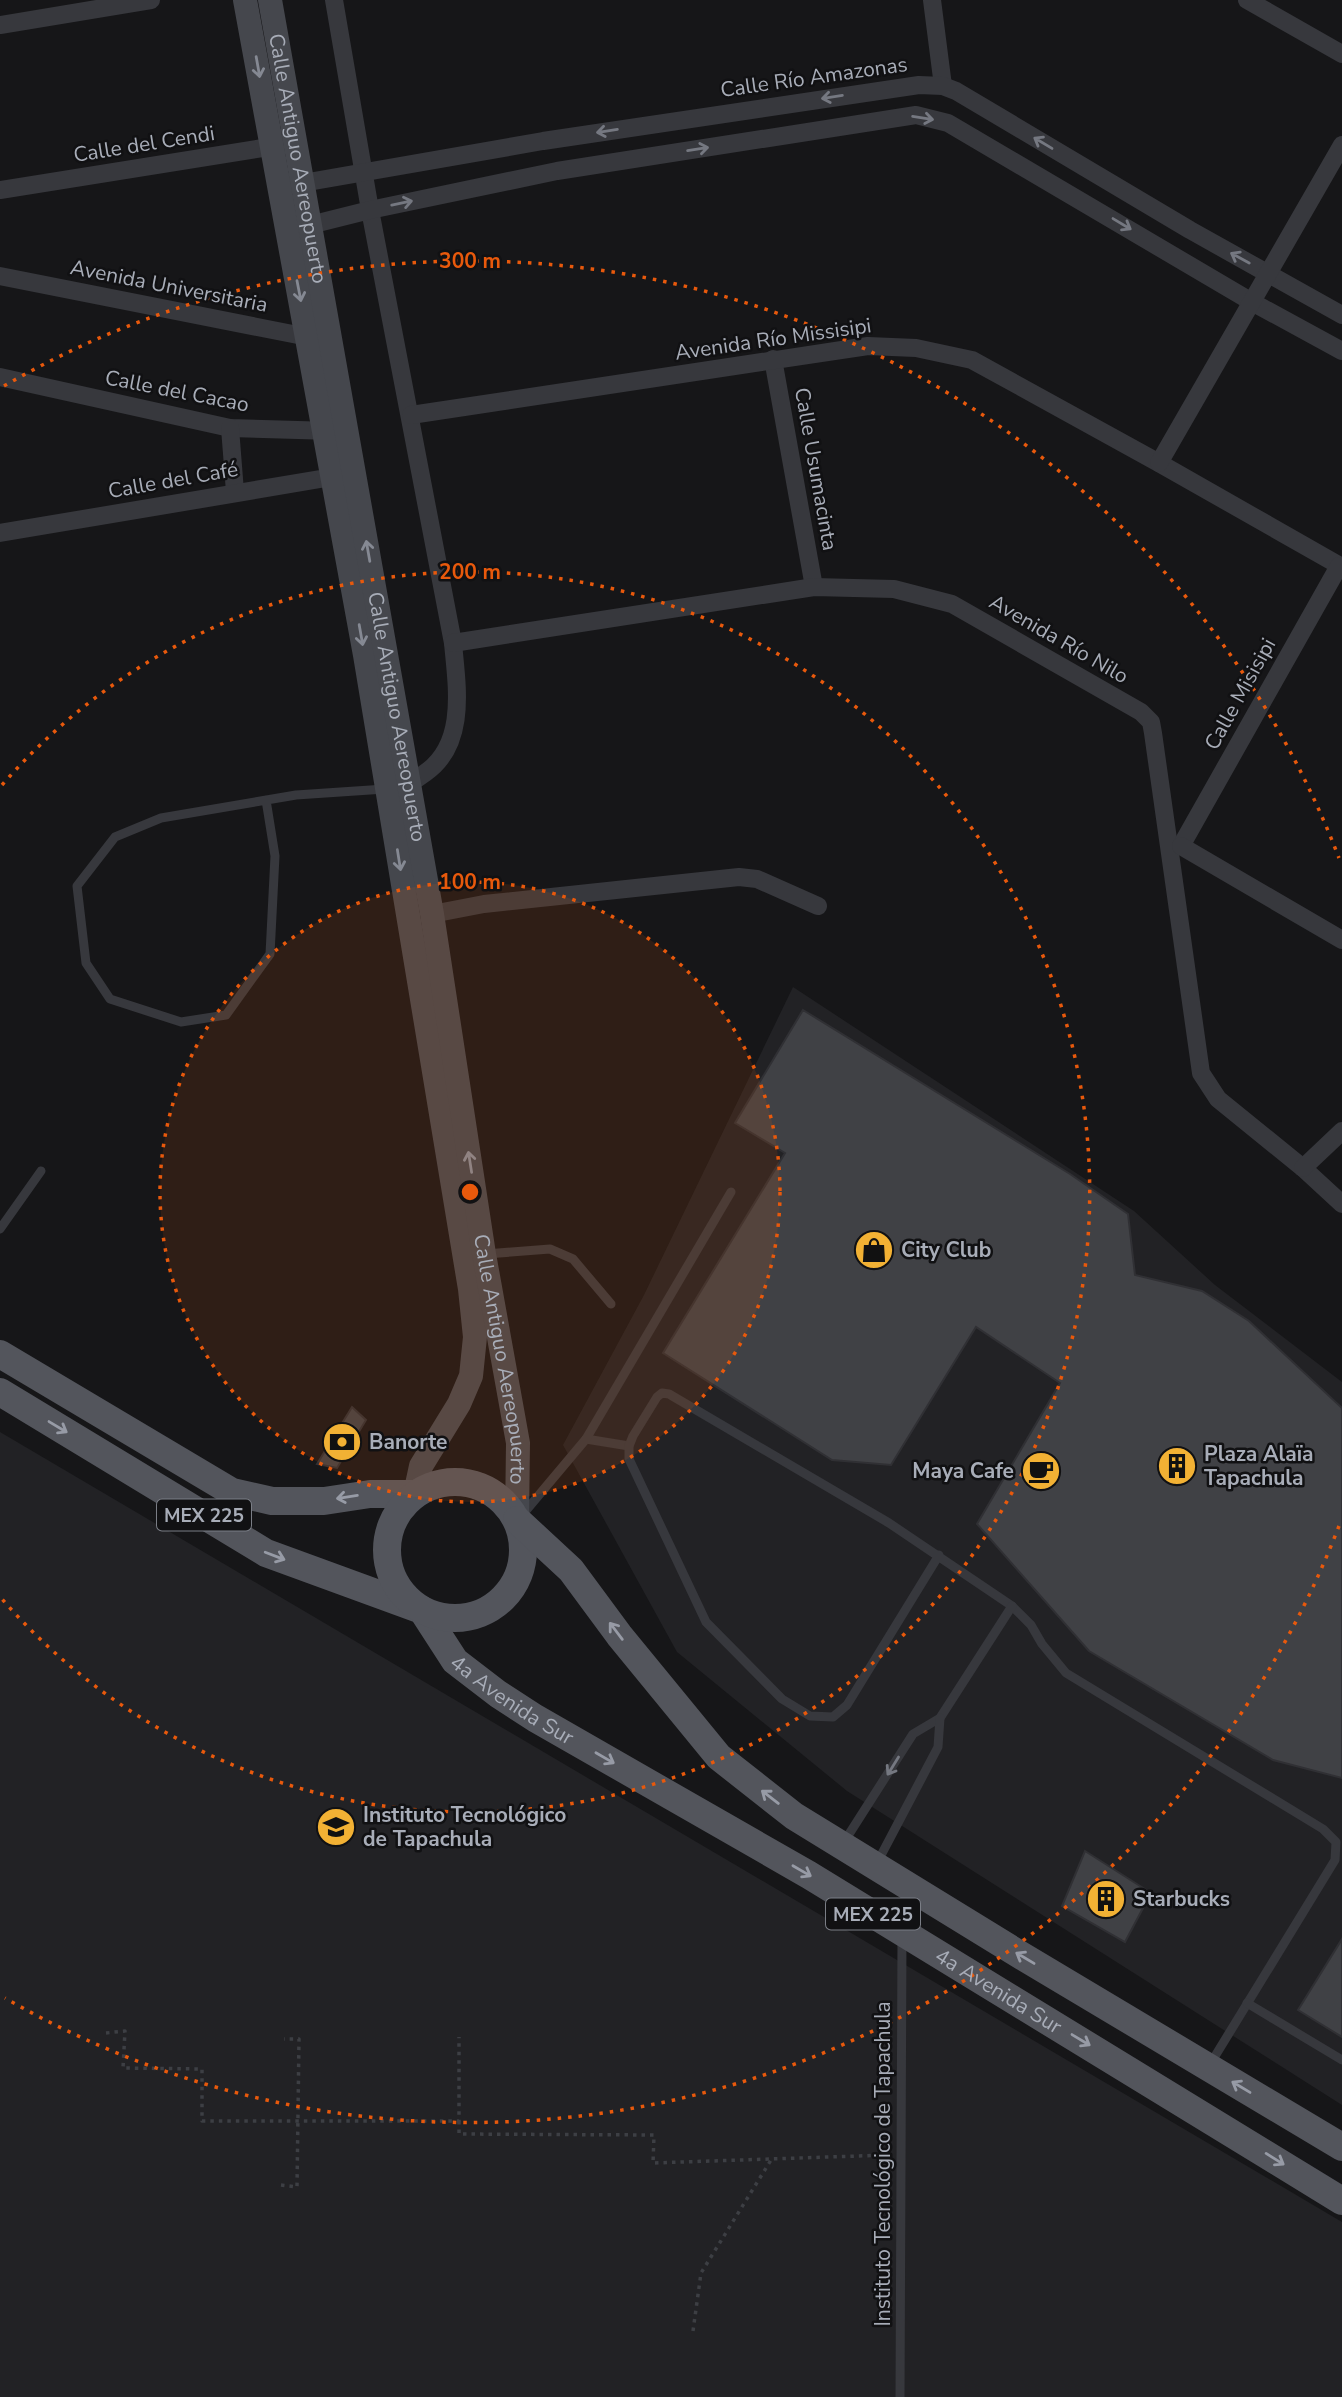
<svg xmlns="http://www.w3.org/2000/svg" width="1342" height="2397" viewBox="0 0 1342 2397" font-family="'Nunito Sans',sans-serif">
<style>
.built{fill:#222225}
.building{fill:#404145;stroke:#303034;stroke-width:2}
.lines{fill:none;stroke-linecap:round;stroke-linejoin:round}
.path{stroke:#3d3f44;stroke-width:3.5;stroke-dasharray:3.5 5;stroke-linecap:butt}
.service{stroke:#37383d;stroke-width:9}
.minor{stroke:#37383d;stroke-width:18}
.secondary{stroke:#45474d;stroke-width:24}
.primary{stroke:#53555c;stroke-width:28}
.oneway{stroke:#858993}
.oneway2{stroke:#757881}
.oneway3{stroke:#979ba6}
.ring{fill:none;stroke:#e8590c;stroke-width:3.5;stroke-dasharray:3.5 7}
.labels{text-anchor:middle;stroke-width:5;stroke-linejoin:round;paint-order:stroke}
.shield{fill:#111113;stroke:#7b7e86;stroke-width:2}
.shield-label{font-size:19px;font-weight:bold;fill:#a8adb8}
.street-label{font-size:21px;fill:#a8adb8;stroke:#111113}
.poi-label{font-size:21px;font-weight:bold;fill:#a8adb8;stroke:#111113;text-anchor:start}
.centre{fill:#e8590c;stroke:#111113;stroke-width:3.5}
.ring-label{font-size:21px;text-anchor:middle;font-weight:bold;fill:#e8590c;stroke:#111113;stroke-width:5;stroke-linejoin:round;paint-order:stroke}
</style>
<rect width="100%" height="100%" fill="#161618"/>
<g class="built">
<polygon points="793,987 1134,1211 1215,1285 1342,1382 1342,2105 847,1791 677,1652 563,1445 644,1295"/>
<polygon points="0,1432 1342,2222 1342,2397 0,2397"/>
</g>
<g class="building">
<polygon points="803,1010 1070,1174 1128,1214 1135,1275 1202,1291 1249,1321 1342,1408 1342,1778 1273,1760 1089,1651 977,1524 1060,1383 976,1327 891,1465 832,1460 663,1353 785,1153 735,1123"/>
<polygon points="352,1407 366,1420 337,1468 317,1464"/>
<polygon points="1085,1851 1151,1893 1125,1942 1062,1906"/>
<polygon points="1342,1939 1342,2037 1298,2010"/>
</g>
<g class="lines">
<g class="path">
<polyline points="106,2033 125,2031 123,2068 202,2069 202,2121 459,2121 459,2037"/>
<polyline points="459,2121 459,2134 654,2135 653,2163 887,2155"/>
<polyline points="281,2185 297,2187 299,2039 284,2039"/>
<polyline points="693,2331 701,2273 771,2160"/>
</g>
<g class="service">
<polyline points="266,800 275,856 270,954 226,1015 181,1022 110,999 86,963 77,886 115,837 161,818 296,795 385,789"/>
<polyline points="0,1229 41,1171"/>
<polyline points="486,1254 550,1249 573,1259 611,1304"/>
<polyline points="586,1439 629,1446"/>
<polyline points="523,1514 586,1439 731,1192"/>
<polyline points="939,1555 847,1705 833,1717 810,1716 782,1699 706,1622 629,1459 629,1446 633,1436 657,1397 662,1393 669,1394 889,1523 1012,1606 1031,1625 1042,1644 1066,1673 1323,1829 1336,1842 1335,1860 1209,2066"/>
<polyline points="844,1842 913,1734 940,1718 1012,1606"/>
<polyline points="877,1863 938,1747 940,1718"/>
<polyline points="1247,2003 1342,2060"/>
<polyline points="900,2397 902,1937"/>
</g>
<g class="minor">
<path d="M 334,0 L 370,210 L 453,643 C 457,687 467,744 425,773 C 417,779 410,784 401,786"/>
<polyline points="932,0 943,86"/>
<polyline points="1247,0 1342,54"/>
<polyline points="0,25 151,0"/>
<polyline points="291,185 543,141 919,85 943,86 956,91 1190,230 1342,315"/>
<polyline points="0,190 282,145"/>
<polyline points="298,228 370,210 557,171 916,115 948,123 1252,302 1342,351"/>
<polyline points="0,276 308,337 316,335"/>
<polyline points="773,359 814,587"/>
<polyline points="0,377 230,428 333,431"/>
<polyline points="411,415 868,346 916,348 972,360 1159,463 1342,567"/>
<polyline points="230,428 235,492"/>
<polyline points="1159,463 1342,145"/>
<polyline points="0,533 344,475"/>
<polyline points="453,643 814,587 894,589 952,604 1141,712 1151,722 1153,733 1201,1073 1218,1099 1303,1168 1342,1204"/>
<polyline points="1181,846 1339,566"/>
<polyline points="1181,846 1342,940"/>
<polyline points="432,914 484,904 739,877 757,879 818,906"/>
<polyline points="1303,1168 1342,1131"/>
</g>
<g class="secondary">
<polyline points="245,0 365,655 470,1289 475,1337 471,1376 459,1404 421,1466 415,1494"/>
<path id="s1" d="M 270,0 L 432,914 L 484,1254 L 518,1443 L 517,1520"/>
</g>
<g class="primary">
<polyline points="0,1354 232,1492 272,1501 324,1501 370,1494 415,1494"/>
<path id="s2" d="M 0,1392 L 266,1553 L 422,1610 L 455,1661 L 498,1694 L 535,1718 L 809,1875 L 1342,2201"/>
<circle cx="455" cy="1550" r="68"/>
<polyline points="517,1520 571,1570 619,1635 719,1757 794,1816 1022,1956 1342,2147"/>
</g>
</g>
<defs><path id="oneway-shaft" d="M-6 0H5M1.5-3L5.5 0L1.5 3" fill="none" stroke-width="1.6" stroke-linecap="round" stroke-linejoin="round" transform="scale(1.75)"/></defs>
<g class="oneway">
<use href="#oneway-shaft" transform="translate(258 67) rotate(80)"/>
<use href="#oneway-shaft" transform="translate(299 291) rotate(79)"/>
<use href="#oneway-shaft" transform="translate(368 551) rotate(-100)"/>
<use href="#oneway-shaft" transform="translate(361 635) rotate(80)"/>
<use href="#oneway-shaft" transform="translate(399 860) rotate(81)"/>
<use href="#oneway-shaft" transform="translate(470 1162) rotate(-99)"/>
</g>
<g class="oneway2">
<use href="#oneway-shaft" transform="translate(832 97) rotate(171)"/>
<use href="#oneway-shaft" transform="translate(923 118) rotate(9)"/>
<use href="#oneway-shaft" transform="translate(607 131) rotate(171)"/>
<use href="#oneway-shaft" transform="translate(1043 143) rotate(-149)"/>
<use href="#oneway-shaft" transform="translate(698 149) rotate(-9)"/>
<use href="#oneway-shaft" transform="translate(402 203) rotate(-12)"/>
<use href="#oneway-shaft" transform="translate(1122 224) rotate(31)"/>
<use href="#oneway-shaft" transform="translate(1240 258) rotate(-151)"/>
<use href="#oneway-shaft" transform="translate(893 1766) rotate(122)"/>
</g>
<g class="oneway3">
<use href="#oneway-shaft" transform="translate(58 1427) rotate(31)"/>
<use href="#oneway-shaft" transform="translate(347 1497) rotate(171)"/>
<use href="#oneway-shaft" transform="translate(275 1556) rotate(21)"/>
<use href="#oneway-shaft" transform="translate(616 1631) rotate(-127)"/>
<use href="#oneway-shaft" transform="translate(605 1758) rotate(30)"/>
<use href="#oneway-shaft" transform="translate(770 1797) rotate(-142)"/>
<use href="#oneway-shaft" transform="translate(802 1871) rotate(30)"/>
<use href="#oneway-shaft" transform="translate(1025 1958) rotate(-149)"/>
<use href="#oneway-shaft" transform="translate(1081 2040) rotate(31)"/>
<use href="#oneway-shaft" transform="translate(1241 2087) rotate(-149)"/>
<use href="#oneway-shaft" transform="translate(1275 2159) rotate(32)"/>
</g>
<circle cx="470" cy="1192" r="310" fill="#e8590c" fill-opacity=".12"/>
<g class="ring">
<circle cx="470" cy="1192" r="310"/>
<path d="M2 785A620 620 0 1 1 2 1599"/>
<path d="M1339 1526A931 931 0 0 1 5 1998M4 386A931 931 0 0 1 1339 858"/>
</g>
<defs>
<g id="shop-disc" transform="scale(2.0125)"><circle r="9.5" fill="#f2b134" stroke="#111113"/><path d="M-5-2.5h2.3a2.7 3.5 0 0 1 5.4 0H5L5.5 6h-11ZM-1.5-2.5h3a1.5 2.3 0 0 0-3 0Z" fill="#111"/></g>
<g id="bank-disc" transform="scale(2.0125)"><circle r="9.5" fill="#f2b134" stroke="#111113"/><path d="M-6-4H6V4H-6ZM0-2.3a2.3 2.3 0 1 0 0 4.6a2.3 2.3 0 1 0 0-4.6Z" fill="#111"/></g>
<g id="building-disc" transform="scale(2.0125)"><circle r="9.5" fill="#f2b134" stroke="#111113"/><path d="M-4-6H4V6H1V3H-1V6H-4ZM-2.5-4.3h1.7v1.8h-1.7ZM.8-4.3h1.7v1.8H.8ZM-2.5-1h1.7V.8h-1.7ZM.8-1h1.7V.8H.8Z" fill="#111"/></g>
<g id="cafe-disc" transform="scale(2.0125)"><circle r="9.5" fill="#f2b134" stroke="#111113"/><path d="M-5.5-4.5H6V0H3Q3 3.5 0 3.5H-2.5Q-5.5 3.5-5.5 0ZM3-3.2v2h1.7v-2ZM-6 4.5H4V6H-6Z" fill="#111"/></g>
<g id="university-disc" transform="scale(2.0125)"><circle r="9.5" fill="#f2b134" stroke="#111113"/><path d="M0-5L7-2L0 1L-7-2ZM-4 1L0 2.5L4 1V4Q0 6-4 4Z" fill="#111"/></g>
</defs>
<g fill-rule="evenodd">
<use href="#shop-disc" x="874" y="1250"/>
<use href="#bank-disc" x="342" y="1442"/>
<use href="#building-disc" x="1177" y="1466"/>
<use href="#cafe-disc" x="1041" y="1471"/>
<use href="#university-disc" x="336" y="1827"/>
<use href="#building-disc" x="1106" y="1899"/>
</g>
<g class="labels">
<g class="shield">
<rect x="157" y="1499.5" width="94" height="31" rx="5"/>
<rect x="826" y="1898.5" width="94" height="31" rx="5"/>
</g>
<g class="shield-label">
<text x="204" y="1522">MEX 225</text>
<text x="873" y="1921">MEX 225</text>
</g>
<g class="street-label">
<text transform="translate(814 77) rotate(-8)" y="7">Calle Río Amazonas</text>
<text transform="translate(144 144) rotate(-9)" y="7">Calle del Cendi</text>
<text dy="7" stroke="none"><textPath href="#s1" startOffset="161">Calle Antiguo Aereopuerto</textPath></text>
<text transform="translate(169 286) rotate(11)" y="7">Avenida Universitaria</text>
<text transform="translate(773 339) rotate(-8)" y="7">Avenida Río Missisipi</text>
<text transform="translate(177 391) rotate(11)" y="7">Calle del Cacao</text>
<text transform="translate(816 469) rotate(80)" y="7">Calle Usumacinta</text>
<text transform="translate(173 480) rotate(-10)" y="7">Calle del Café</text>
<text transform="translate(1059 639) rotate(30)" y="7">Avenida Río Nilo</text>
<text transform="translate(1240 694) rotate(-61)" y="7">Calle Misisipi</text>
<text dy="7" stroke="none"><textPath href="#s1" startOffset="728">Calle Antiguo Aereopuerto</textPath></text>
<text dy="7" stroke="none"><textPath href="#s1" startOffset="1379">Calle Antiguo Aereopuerto</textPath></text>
<text dy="7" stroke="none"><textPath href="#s2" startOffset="607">4a Avenida Sur</textPath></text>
<text dy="7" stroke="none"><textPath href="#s2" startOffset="1174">4a Avenida Sur</textPath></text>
<text transform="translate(883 2164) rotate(-90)" y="7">Instituto Tecnológico de Tapachula</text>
</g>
<g class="poi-label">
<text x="901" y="1257">City Club</text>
<text x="369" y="1449">Banorte</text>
<text x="1204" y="1461">Plaza Alaïa<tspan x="1204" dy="24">Tapachula</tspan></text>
<text x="1014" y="1478" text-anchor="end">Maya Cafe</text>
<text x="363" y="1822">Instituto Tecnológico<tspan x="363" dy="24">de Tapachula</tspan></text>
<text x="1133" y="1906">Starbucks</text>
</g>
</g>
<circle cx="470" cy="1192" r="10" class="centre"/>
<g class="ring-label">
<text x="470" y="268">300 m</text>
<text x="470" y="579">200 m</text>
<text x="470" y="889">100 m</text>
</g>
</svg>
